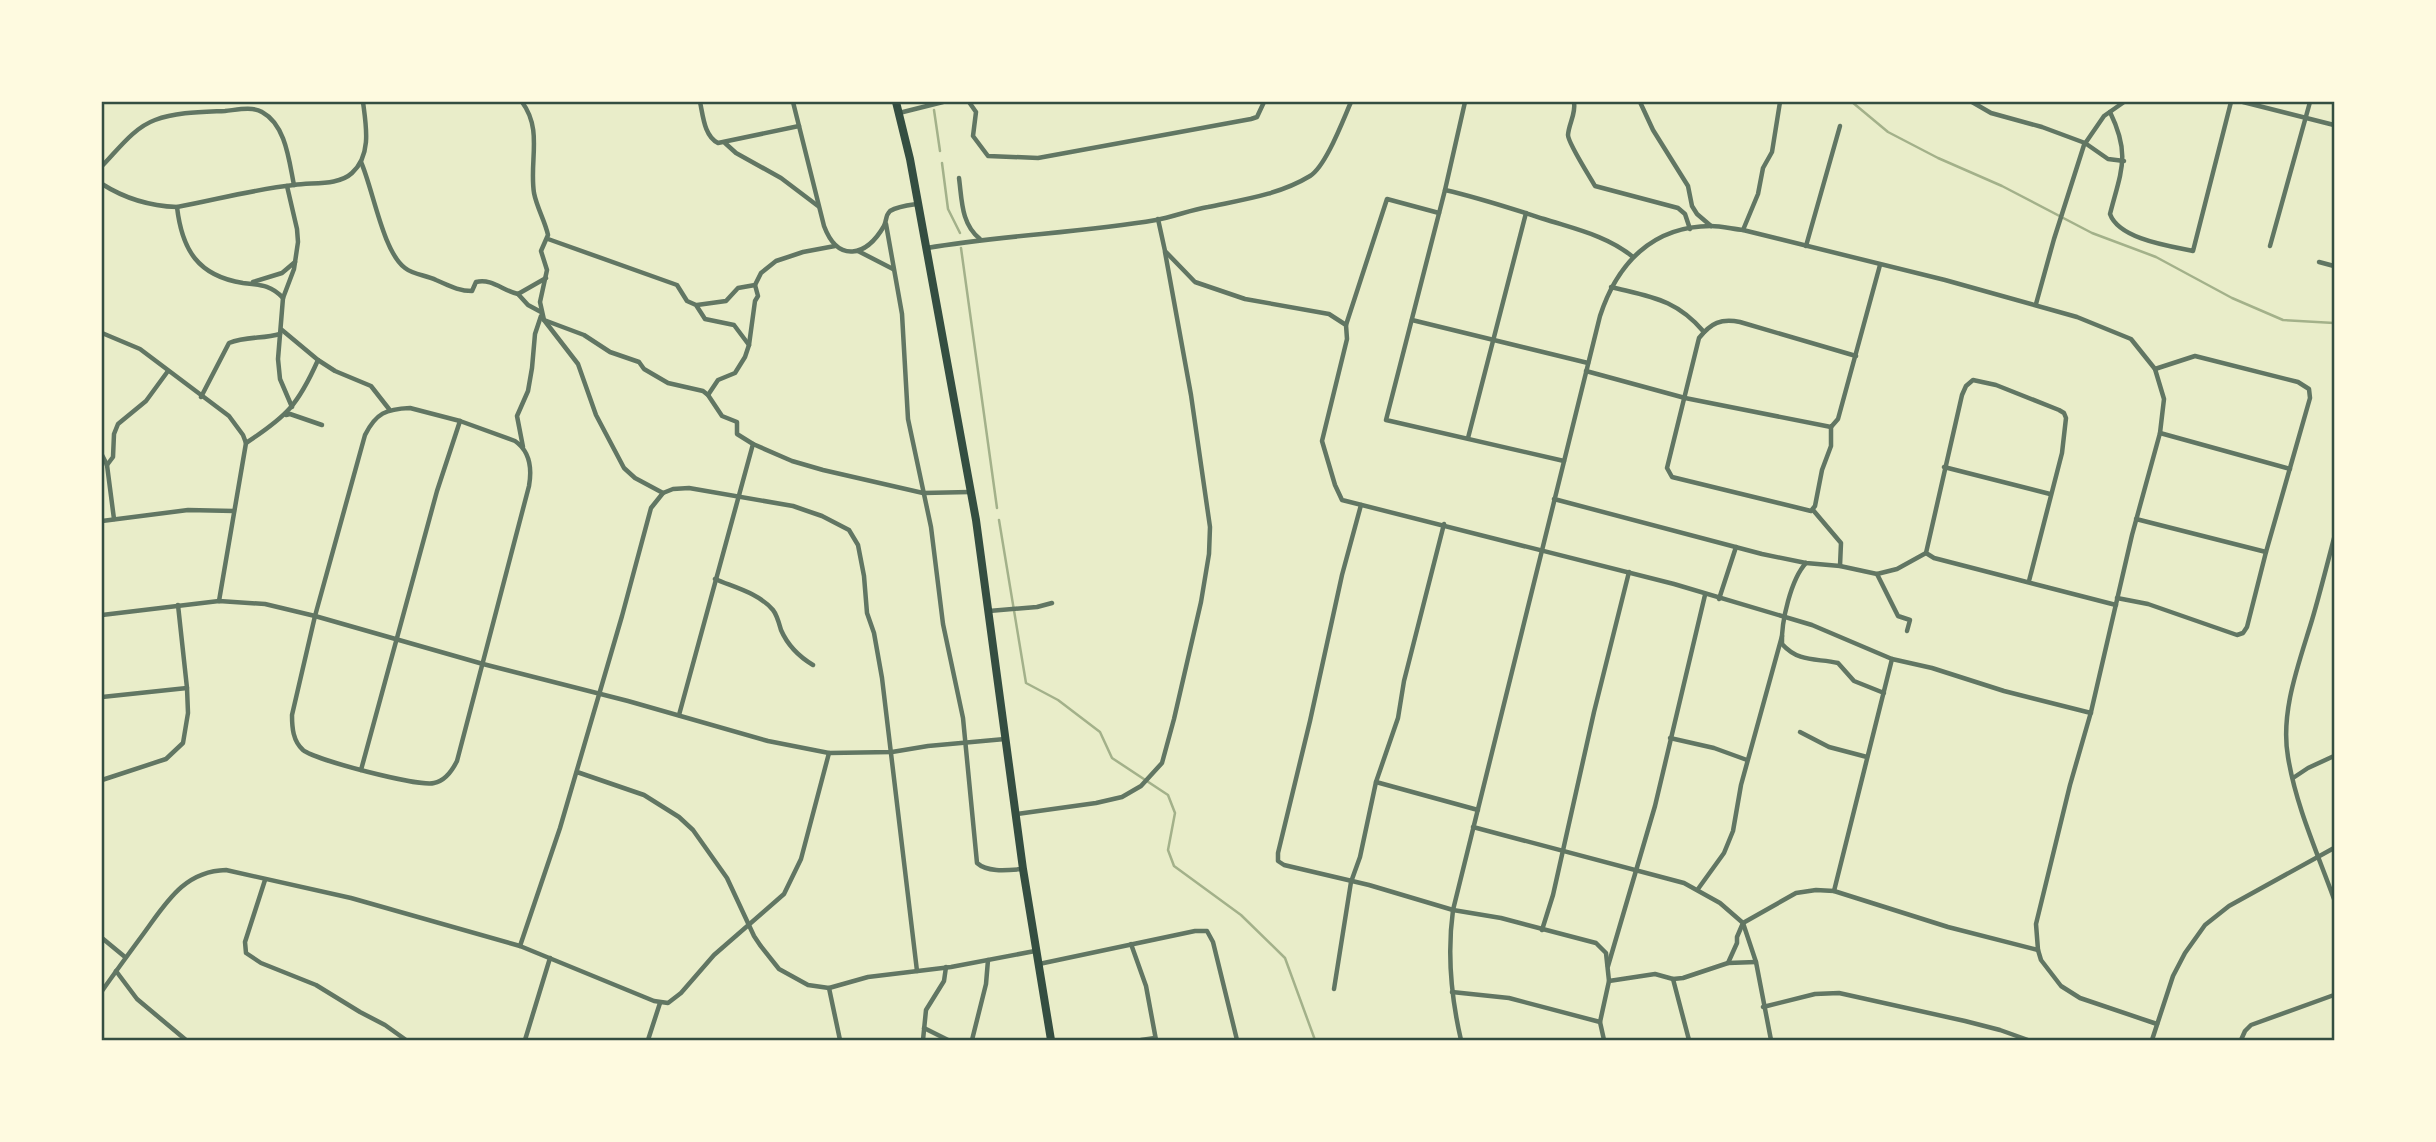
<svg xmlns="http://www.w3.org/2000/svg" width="2436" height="1142" viewBox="0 0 2436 1142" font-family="'Exo 2',sans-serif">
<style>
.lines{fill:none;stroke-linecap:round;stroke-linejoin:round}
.stream{stroke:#a3b18a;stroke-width:2.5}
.minor{stroke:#617663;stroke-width:4.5}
.trunk{stroke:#344e41;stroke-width:8}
.neatline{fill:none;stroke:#344e41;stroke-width:2.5}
</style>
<rect width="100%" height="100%" fill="#e9edc9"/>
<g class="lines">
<g class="stream">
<polyline points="1852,102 1888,132 1938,158 2002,186 2092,233 2156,257 2232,298 2283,320 2334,323"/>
<polyline points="934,110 940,151"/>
<polyline points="942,163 948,209 960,233"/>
<polyline points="961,248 997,508"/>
<polyline points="999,520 1026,683 1058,700 1100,732 1112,758 1168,795 1175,813 1168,850 1174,866 1241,915 1285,958 1315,1040"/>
</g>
<g class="minor">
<path d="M 522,102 C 543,130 529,161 534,193 C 537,208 545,221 548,235 L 541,251 L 547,270 L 540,302 L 544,320 L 578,364 L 596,415 L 624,468 L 635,478 L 663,493"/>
<path d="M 700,102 C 703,115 704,136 718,143 L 799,126"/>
<path d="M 793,102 L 824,226 C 838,263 866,257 884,226 C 887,220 885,216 890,211 C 898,206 909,205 917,204"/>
<polyline points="969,102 976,112 973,136 988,156 1038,158 1251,119 1257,117 1264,102"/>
<polyline points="1465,102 1445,190 1386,420 1564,461"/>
<path d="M 1574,102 C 1576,114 1569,123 1568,135 C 1568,143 1590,177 1595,186 L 1678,208 L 1685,214 L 1690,229"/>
<polyline points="1640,102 1653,130 1688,186 1692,206 1697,214 1711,226"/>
<polyline points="1972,102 1991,113 2042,127 2085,143 2108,159 2124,161"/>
<polyline points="2243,102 2334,125"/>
<path d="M 2110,112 C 2131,155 2121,171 2110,214 C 2119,239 2169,246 2193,251 L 2231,102"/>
<polyline points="899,113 943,102"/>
<polyline points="725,143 736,153 781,178 818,206"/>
<path d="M 361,162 C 373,189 383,252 405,268 C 414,275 426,275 436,280 C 448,285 458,291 472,291 L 476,282 C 492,278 503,291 518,294 L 546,278"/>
<path d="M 102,166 C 117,151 133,128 155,120 C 176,112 202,112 225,111 C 236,110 252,106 262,112 C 286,125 289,161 294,185"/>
<path d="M 959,178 C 962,200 961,224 980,239"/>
<path d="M 102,184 C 124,198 150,206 177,207 C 215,200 255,189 294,185 C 312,182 338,186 352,173 C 372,155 366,125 363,102"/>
<polyline points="287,186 297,229 298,242 294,269 283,298 278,359 280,379 292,407"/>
<path d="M 1445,190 C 1480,198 1510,208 1544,219 C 1575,229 1608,236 1633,257"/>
<path d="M 177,207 C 182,250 198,276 243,283 C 261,285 271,285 283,298"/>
<polyline points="1158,219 1165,251 1195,282 1245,299 1329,314 1346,325 1347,339 1322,441 1335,485 1342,500 1674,584 1812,625 1892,659 1932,668 2004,691 2091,713"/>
<path d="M 886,224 L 902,314 L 908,419 L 931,527 L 943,624 L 963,718 L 977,863 C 988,873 1009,870 1023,869"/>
<polyline points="1743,230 1758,194 1763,168 1772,152 1780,102"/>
<polyline points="548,239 677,285 687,301 696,305 705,319 734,325 749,345"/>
<polyline points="1806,246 1840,126"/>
<polyline points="2270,246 2310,102"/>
<path d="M 927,248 C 1003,235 1080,233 1156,220 C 1173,217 1190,210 1208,207 C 1241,200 1279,195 1310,176 C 1326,166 1343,120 1351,102"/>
<polyline points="858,251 893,269"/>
<polyline points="2319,262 2334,266"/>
<polyline points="253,282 282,273 295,262"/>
<path d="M 1611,287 C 1651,297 1676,299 1704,332"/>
<polyline points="518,294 528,305 541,312"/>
<polyline points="2036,304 2054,239 2084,145 2104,116 2124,102"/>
<polyline points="697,305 726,301 738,288 755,285 761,273 776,261 803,252 835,246"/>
<polyline points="544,320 584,335 610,352 639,362 644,369 668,383 703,391 708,395 722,416 737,422 737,434 753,444 792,461 823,470 923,493 970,492"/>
<polyline points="1412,320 1588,363"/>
<polyline points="1346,325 1387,199 1439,213"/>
<polyline points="282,330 318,360"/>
<polyline points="102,333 140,349 229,416 243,435 246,443 219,601"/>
<polyline points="1586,371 1685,398 1831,427 1838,419 1880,265"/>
<polyline points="708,395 718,380 735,373 745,357 749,345 755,301 758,296 755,285"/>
<path d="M 201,397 L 229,343 C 246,336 263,339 280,334"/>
<path d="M 410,408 L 460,421 L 515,441 C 531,452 532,469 529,486 L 457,761 C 452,771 445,781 434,783 C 419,787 315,760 303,750 C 293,741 292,728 292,715 L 315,616 L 365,435 C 376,413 386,409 410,408 Z"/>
<polyline points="286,415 290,414 322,425"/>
<path d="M 1831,427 L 1831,446 L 1822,470 L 1815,506 L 1811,511 L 1672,477 L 1667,468 L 1699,338 C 1711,323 1721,318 1740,322 L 1856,356"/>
<polyline points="2160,433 2290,469"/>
<polyline points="1468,438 1526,213"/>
<path d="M 246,443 C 287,416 298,405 318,360 L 335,371 L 371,386 L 389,409"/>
<polyline points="523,447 517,416 528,391 532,368 535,334 541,316"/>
<polyline points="102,455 107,465 114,519"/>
<polyline points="107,465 113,457 114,434 118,424 146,401 168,371"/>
<polyline points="1944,467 2050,494"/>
<polyline points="1554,499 1762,554 1806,563 1840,566 1877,574 1897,569 1926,553"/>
<polyline points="1361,505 1342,575 1310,721 1278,853 1278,861 1284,865 1369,885 1453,910 1501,918 1596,943 1606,953 1609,981 1600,1022 1604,1040"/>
<polyline points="1813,510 1841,543 1840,566"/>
<polyline points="2136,519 2266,552"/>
<polyline points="102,521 188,510 234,511"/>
<path d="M 2334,538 C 2327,565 2320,593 2312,620 C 2299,663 2280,712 2288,757 C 2296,806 2317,852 2334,899"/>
<path d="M 1806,563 C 1791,579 1781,622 1782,644 C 1799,663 1817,658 1838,663 L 1854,681 L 1884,693"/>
<polyline points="1877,574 1898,616 1910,620 1907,631"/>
<path d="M 715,579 C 733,587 759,593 773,610 C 777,615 779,623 781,630 C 788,646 798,656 813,665"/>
<polyline points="2029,581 2062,453 2066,418 2064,413 2059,410 1996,385 1973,380 1966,386 1962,395 1926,553 1934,558 2116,605"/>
<polyline points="2117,598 2148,604 2237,635 2243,633 2247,627 2266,552 2310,398 2309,389 2298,382 2195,356 2155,369"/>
<polyline points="1719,599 1736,547"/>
<polyline points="989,611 1037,607 1052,603"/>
<polyline points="102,615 219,601 265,604 315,616 483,664 628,701 768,741 829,753 892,752 928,746 1005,739"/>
<polyline points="102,697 187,688"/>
<polyline points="679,715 753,444"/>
<polyline points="1800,732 1829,747 1867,757"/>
<polyline points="1670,738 1714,748 1747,760"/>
<polyline points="361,770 437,491 460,421"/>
<polyline points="577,772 644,795 679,817 693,830 727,878 754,936 760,945 779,969 808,985 829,988 868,977 951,967 1035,951"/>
<polyline points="2293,778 2308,768 2334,756"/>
<polyline points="102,780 166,759 183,743 188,713 187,688 178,605"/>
<polyline points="1376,782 1478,810"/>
<polyline points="1017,814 1096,803 1122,797 1141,786 1162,763 1174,719 1201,602 1209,554 1210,527 1191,395 1165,252"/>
<polyline points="1473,827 1684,883 1720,903 1743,923 1756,962 1771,1040"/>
<polyline points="265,880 245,942 246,953 261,963 316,985 360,1012 385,1025 406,1040"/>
<polyline points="1698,889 1724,853 1733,831 1741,785 1782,636"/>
<polyline points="1834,891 1892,659"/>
<polyline points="1542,930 1553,895 1594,712 1629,572"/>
<polyline points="102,938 125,957"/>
<polyline points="1131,944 1146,986 1156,1040"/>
<polyline points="520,946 560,828 622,616 651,508 663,493 673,489 689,488 793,506 822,516 849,530 858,545 864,576 867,613 874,633 882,678 917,971"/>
<polyline points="1728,963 1737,943 1737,937 1743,923 1796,893 1816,890 1834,891 1948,927 2038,950"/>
<polyline points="1039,964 1195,931 1207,931 1213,942 1237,1040"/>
<polyline points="1608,966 1655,806 1705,595"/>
<polyline points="116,971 137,999 186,1040"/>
<polyline points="1673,979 1689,1040"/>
<polyline points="1609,981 1655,974 1673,979 1683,978 1728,963 1756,962"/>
<polyline points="829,988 840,1040"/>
<polyline points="1334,989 1351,882 1360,857 1376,782 1398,718 1404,681 1444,524"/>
<path d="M 102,991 C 116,971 130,952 144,933 C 166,903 184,871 226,870 L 351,898 L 520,946 L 654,1001 L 668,1003 L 681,993 L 714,955 L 784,894 L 801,859 L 829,753"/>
<polyline points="1452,992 1509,998 1600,1022"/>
<polyline points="1763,1007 1815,994 1839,993 1965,1021 2000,1030 2028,1040"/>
<polyline points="924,1028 948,1040"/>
<polyline points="525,1040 550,958"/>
<polyline points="648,1040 660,1003"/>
<polyline points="923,1040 926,1010 944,981 946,967"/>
<polyline points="972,1040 986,984 988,960"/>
<polyline points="1141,1040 1155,1038"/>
<path d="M 1461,1040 C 1451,997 1447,954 1453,910 L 1600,316 C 1617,264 1652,226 1711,226 C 1721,226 1733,229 1743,230 L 1945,280 L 2077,317 L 2131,339 L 2155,369 L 2164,399 L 2160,433 L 2132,535 L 2091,712 L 2070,785 L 2036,924 L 2038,950 L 2041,960 L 2061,986 L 2080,998 L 2157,1024"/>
<polyline points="2152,1040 2173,976 2185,953 2205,925 2229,906 2334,848"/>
<polyline points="2241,1040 2245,1031 2251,1025 2334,995"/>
</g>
<polyline class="trunk" points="896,102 910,159 976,520 1023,869 1051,1040"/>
</g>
<rect width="2436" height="1142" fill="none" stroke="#fefae0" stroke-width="206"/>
<rect x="103" y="103" width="2230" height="936" class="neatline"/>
</svg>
